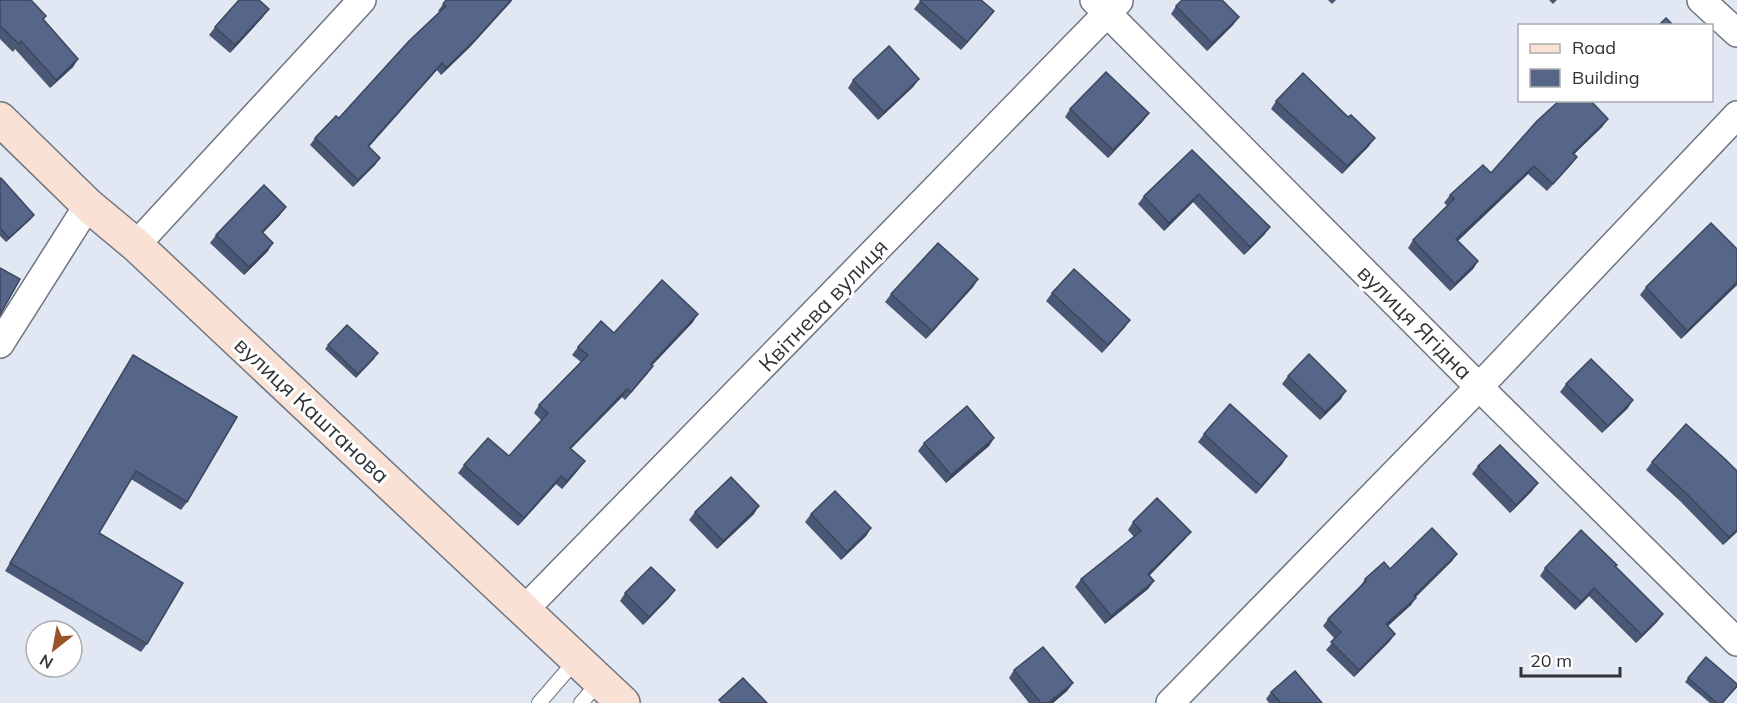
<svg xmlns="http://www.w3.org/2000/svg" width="1737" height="703" viewBox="0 0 1737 703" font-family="Mulish,sans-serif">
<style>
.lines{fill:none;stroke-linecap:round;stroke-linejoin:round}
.lane-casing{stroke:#6f757f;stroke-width:16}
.street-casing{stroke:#6f757f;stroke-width:30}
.secondary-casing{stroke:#6f757f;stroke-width:36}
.lane{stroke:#fff;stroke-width:14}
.street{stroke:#fff;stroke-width:27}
.secondary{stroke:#f9e2d5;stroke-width:33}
.wall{fill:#4a5875}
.shaded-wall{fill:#3c475f}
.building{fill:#566688;stroke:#3c475f;stroke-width:1.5}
.labels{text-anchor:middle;stroke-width:6;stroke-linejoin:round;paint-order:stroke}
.street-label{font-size:22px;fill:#303337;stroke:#fff}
</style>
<rect width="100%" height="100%" fill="#e1e7f3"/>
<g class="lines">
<g class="lane-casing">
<g id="lane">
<polyline points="539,703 577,659"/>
<polyline points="581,703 600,681"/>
</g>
</g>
<g class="street-casing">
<g id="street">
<polyline points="1094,0 1479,387 1737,642"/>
<polyline points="1701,0 1737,33"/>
<polyline points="136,245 362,0"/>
<polyline points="0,344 88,205"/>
<polyline points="525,609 1119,1"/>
<polyline points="1170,703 1479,387 1737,115"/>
</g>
</g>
<g class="secondary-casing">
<polyline id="secondary" points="0,119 88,205 136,245 623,703"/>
</g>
<use href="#lane" class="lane"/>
<use href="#street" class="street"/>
<use href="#secondary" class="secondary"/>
</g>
<g class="wall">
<polygon points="0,0 46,16 43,20 78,59 73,67 50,88 15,49 13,52 0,39"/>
<polygon points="446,0 512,0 470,47 441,75 437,70 369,147 380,158 375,165 353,187 310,145 315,138 339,118 440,12 438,11"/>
<polygon points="921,0 994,11 988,19 961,50 914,9"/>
<polygon points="1328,0 1336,0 1332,4"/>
<polygon points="1549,0 1557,0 1553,4"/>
<polygon points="1176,6 1239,17 1233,25 1207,51 1171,14"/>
<polygon points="263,17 230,53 209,35 215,27"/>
<polygon points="919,79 913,87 878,120 848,88 853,80"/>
<polygon points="1276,101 1369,146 1342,174 1271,109"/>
<polygon points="1070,109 1149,113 1143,121 1108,158 1065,117"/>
<polygon points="1608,119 1602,127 1574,154 1577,157 1571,165 1547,191 1528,174 1458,241 1478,261 1473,269 1450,291 1408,248 1413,240 1448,206 1444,203 1450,195 1491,173"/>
<polygon points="1192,150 1270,227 1264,235 1244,255 1193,202 1164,231 1138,204 1144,196"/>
<polygon points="0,179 31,219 6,242 0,236"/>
<polygon points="280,215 263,233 268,251 244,275 210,243 216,235"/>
<polygon points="1737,249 1737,285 1681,339 1640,295 1646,287"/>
<polygon points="978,279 973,287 926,339 885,302 891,294"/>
<polygon points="1052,293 1125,327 1102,353 1046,301"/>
<polygon points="693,322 652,365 647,374 625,400 622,397 571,449 579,469 562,489 556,484 518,526 458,473 464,465 509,456 541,420 534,413 539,405 581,362 572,355 578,347 614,333"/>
<polygon points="328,345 375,358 356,378 325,349"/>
<polygon points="133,355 187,502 181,510 131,479 99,533 147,644 141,652 5,571"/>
<polygon points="1288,376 1341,399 1320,420 1282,384"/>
<polygon points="1566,384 1628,408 1602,433 1560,392"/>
<polygon points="1204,434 1287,456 1282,464 1256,494 1198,442"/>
<polygon points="994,438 989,446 946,483 918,451 924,443"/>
<polygon points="1652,462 1737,471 1737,532 1723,545 1680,501 1646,470"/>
<polygon points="1478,466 1532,491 1510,513 1472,474"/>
<polygon points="695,512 754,514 717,549 689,520"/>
<polygon points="811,514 871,528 866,536 841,560 805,522"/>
<polygon points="1133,522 1185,539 1149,576 1154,581 1148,589 1105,624 1075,587 1081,579 1134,537 1128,530"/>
<polygon points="1457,554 1452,561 1415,597 1411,605 1388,626 1390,641 1354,677 1326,650 1335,639 1323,626 1328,619 1360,587 1365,579 1390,569"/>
<polygon points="1616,567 1663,614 1657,622 1636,643 1589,596 1575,610 1540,576 1545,568"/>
<polygon points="675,590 669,598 643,625 620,601 625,593"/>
<polygon points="1014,670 1073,683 1067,691 1053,703 1029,703 1009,678"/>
<polygon points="1688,678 1737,687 1723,703 1710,703 1685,682"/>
<polygon points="1271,692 1321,703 1269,703 1266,699"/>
</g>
<g class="shaded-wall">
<polygon points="511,0 512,0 511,2 470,47 441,75 446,68"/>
<polygon points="269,9 263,17 230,53 235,45"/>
<polygon points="994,11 988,19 961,50 967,42"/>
<polygon points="1239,17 1233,25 1207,51 1212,43"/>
<polygon points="78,59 73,67 50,88 56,80"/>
<polygon points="442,63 437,70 363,153 368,146"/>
<polygon points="919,79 913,87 878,120 884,112"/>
<polygon points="1149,113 1143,121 1108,158 1113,150"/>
<polygon points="1608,119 1602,127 1567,161 1573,153"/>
<polygon points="1375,138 1369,146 1342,174 1347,166"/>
<polygon points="380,158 375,165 353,187 358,180"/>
<polygon points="1534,166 1528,174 1451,247 1456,239"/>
<polygon points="1199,194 1193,202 1164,231 1169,223"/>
<polygon points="286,207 280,215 256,240 262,232"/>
<polygon points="34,215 31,219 6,242 9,238"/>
<polygon points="1270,227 1264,235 1244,255 1250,247"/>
<polygon points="273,243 268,251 244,275 249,267"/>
<polygon points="1478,261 1473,269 1450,291 1455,284"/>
<polygon points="978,279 973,287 926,339 932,331"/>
<polygon points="1737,282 1737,285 1681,339 1687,331"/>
<polygon points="698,314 693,322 646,372 651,364"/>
<polygon points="1130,320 1125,327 1102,353 1108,345"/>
<polygon points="653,366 647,374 625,400 631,392"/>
<polygon points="627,389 622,397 564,455 570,448"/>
<polygon points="1346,391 1341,399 1320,420 1325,412"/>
<polygon points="1633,400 1628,408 1602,433 1608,426"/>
<polygon points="994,438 989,446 946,483 951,475"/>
<polygon points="1287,456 1282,464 1256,494 1261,486"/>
<polygon points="585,461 579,469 562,489 567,481"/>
<polygon points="561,476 556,484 518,526 524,518"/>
<polygon points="1538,483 1532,491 1510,513 1516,505"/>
<polygon points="759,506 754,514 717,549 723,541"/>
<polygon points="871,528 866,536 841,560 847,552"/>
<polygon points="1737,530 1737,532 1723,545 1729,537"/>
<polygon points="1191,532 1185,539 1143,582 1148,574"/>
<polygon points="1457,554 1452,561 1409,604 1414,596"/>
<polygon points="1154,581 1148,589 1105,624 1111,616"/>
<polygon points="1594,588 1589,596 1575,610 1581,602"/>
<polygon points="675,590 669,598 643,625 649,617"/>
<polygon points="1416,598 1411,605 1381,632 1386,624"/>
<polygon points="1663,614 1657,622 1636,643 1642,635"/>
<polygon points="1395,634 1390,641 1354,677 1359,670"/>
<polygon points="1073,683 1067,691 1053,703 1048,703"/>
</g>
<g class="building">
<polygon points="0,0 31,0 46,16 43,19 78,59 56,80 21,41 19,44 0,26"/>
<polygon points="239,0 259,0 269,9 235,45 215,27"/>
<polygon points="446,0 511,0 475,40 446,68 442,63 368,146 380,158 358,180 315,138 336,116 339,118 409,41 446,6 443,4"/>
<polygon points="921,0 981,0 994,11 967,42 920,1"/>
<polygon points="1182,0 1222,0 1239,17 1212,43 1176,6"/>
<polygon points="1666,18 1674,26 1658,26"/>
<polygon points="889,46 919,79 884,112 853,80"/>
<polygon points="1106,72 1149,113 1113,150 1070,109"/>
<polygon points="1303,73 1348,117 1351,115 1375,138 1347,166 1276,101"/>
<polygon points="1560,100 1590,100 1608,119 1573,153 1577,157 1553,184 1534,166 1456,239 1478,261 1455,284 1413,240 1454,199 1450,195 1483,165 1491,173 1537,121"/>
<polygon points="1192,150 1270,227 1250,247 1199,194 1169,223 1144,196"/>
<polygon points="1,178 34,215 9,238 0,228 0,179"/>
<polygon points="264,185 286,207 262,232 273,243 249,267 216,235"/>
<polygon points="1711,223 1737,249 1737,282 1687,331 1646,287"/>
<polygon points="938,243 978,279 932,331 891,294"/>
<polygon points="0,268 20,279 0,315"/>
<polygon points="1074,269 1130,320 1108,345 1052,293"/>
<polygon points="662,280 698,314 651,364 653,366 631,392 627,389 570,448 585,461 567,481 561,476 524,518 464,465 488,438 509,456 548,413 539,405 588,355 578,347 601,321 614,333"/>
<polygon points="347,325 378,353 358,374 328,345"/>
<polygon points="1309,354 1346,391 1325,412 1288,376"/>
<polygon points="133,355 237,417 187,502 136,471 99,533 183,583 147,644 10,563"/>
<polygon points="1591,359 1633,400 1608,426 1566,384"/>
<polygon points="1230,404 1287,456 1261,486 1204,434"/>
<polygon points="967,406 994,438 951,475 924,443"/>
<polygon points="1686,424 1725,459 1737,471 1737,530 1729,537 1686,493 1652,462"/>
<polygon points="1500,445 1538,483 1516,505 1478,466"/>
<polygon points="731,477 759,506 723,541 695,512"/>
<polygon points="835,491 871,528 847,552 811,514"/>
<polygon points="1157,498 1191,532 1148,574 1154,581 1111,616 1081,579 1141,531 1133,522"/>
<polygon points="1432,528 1457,554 1414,596 1416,598 1386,624 1395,634 1359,670 1331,642 1341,632 1328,619 1366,581 1365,579 1384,562 1390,569"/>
<polygon points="1581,530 1617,565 1615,566 1663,614 1642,635 1594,588 1581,602 1545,568"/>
<polygon points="651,567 675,590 649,617 625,593"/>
<polygon points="1043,647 1073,683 1048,703 1041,703 1014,670"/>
<polygon points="1706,657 1737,684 1737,686 1722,703 1717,703 1688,678"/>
<polygon points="1295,671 1322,703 1281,703 1271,692"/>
<polygon points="743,678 767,703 722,703 719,700"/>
</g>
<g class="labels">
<g class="street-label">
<text transform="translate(823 305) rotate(-46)" y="8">Квітнева вулиця</text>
<text transform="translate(1415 322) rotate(45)" y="8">вулиця Ягідна</text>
<text transform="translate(312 410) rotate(43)" y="8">вулиця Каштанова</text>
</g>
</g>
<rect x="1518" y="24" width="195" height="78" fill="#ffffff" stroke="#acadaf" stroke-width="1.5"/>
<rect x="1530" y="44" width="30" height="9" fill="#f9e2d5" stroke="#acadaf" stroke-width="1.5"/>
<text x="1572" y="54" font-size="18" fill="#303337">Road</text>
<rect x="1530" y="69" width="30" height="18" fill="#566688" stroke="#acadaf" stroke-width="1.5"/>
<text x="1572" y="84" font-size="18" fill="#303337">Building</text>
<g transform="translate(54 649) rotate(211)"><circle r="28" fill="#ffffff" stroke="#acadaf" stroke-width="1.5"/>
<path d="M0-4.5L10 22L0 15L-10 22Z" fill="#985328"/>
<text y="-9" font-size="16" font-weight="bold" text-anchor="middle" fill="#303337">N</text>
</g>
<path d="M1521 667v9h99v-9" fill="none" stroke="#303337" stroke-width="3"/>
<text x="1530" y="667" font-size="18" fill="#303337" stroke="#ffffff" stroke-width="4.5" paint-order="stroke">20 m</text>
</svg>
